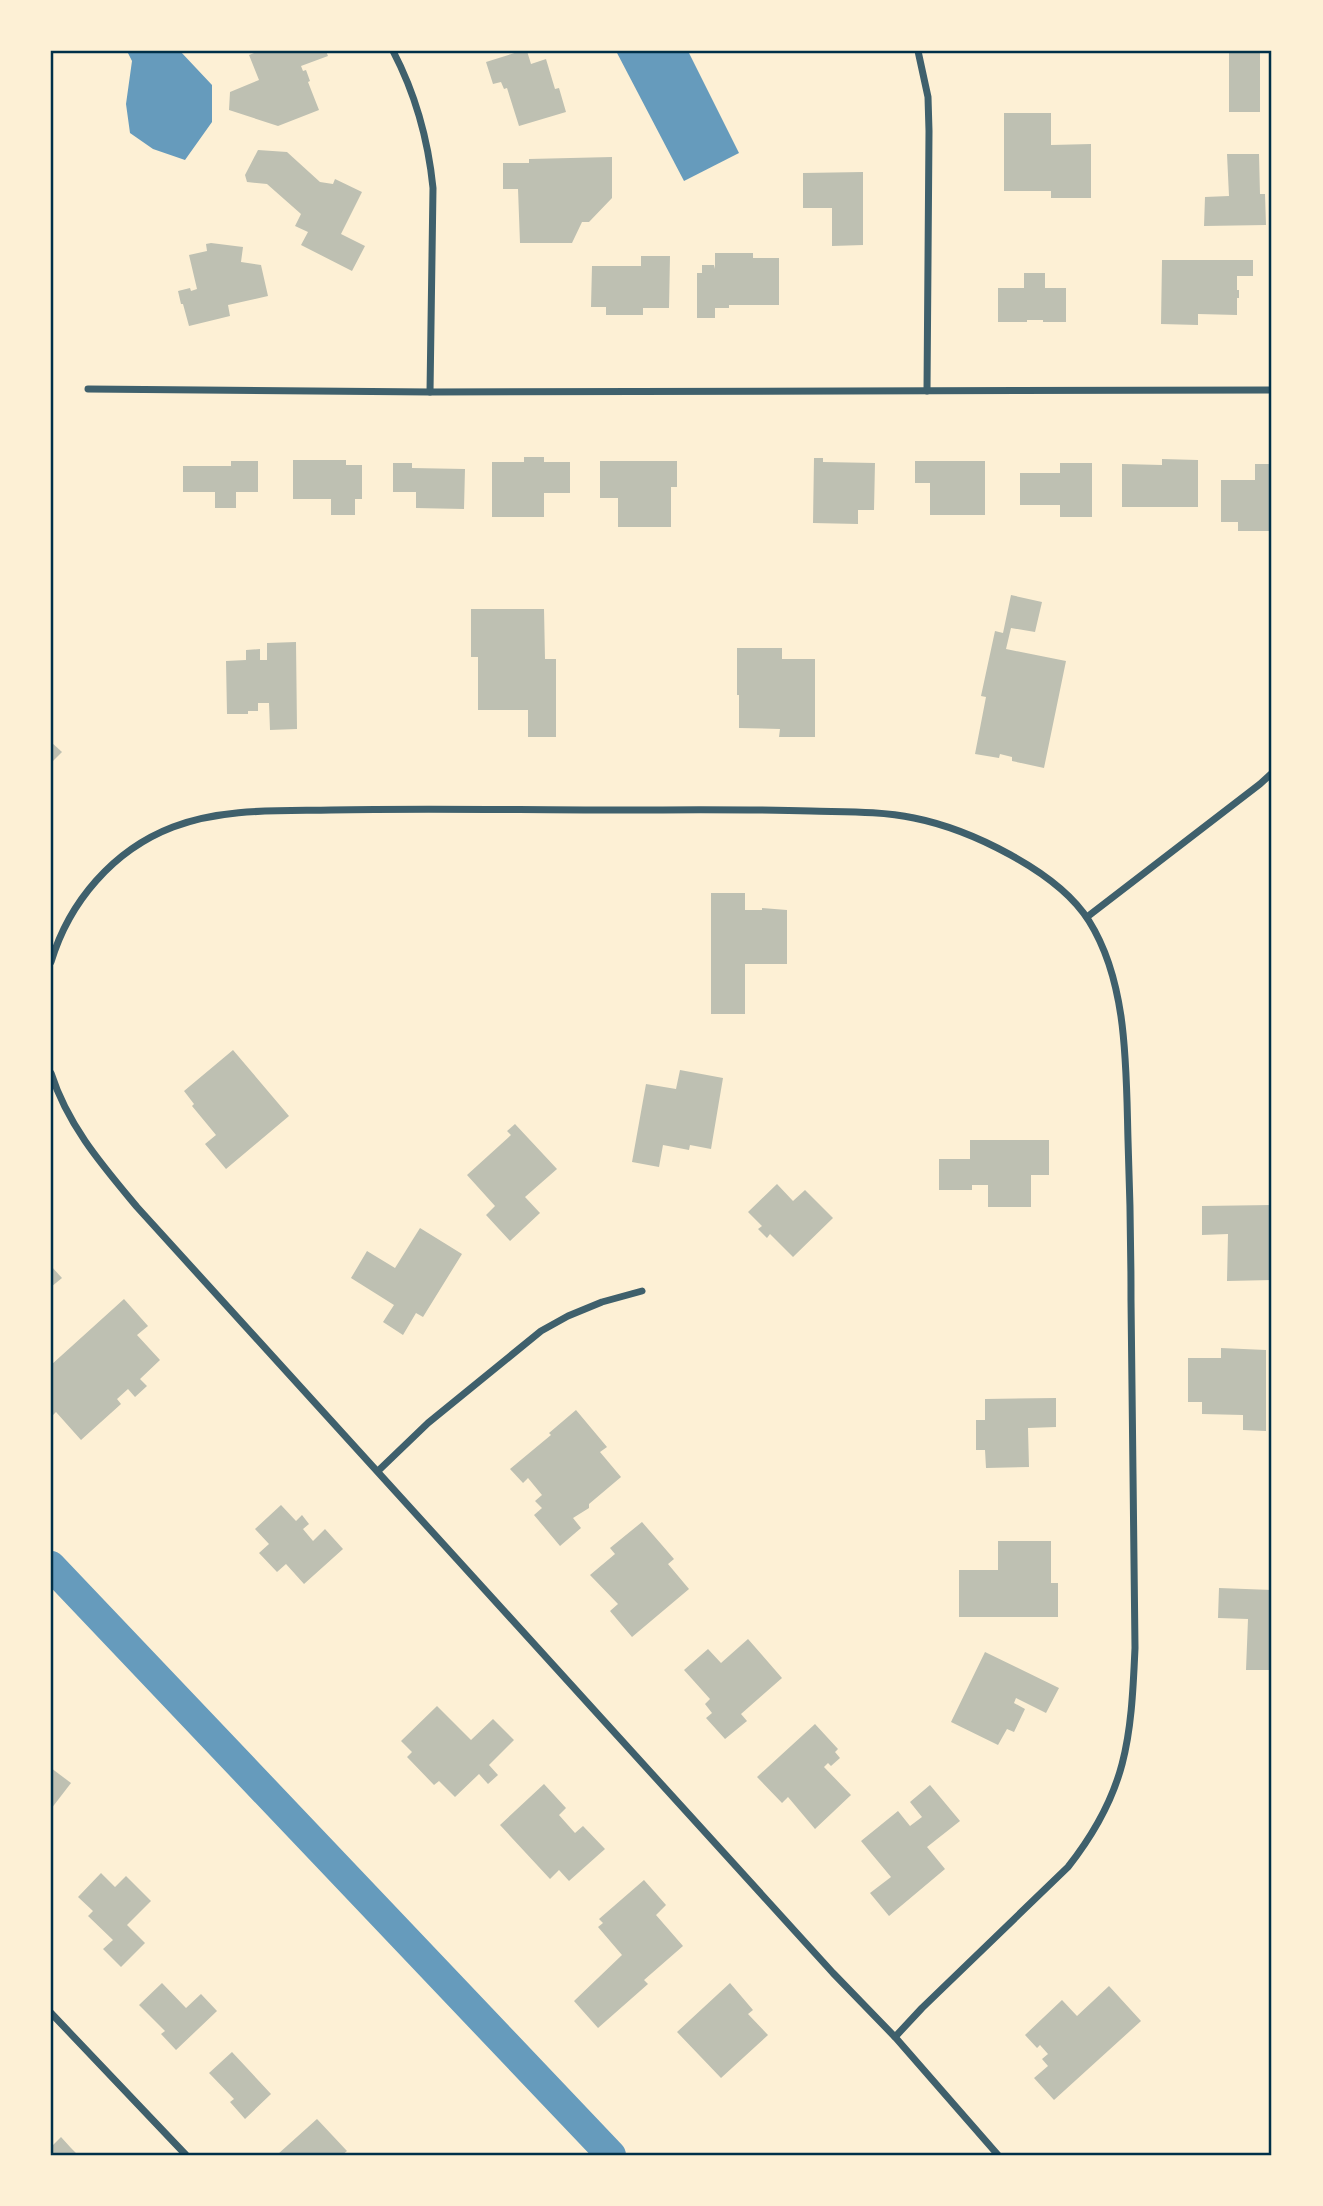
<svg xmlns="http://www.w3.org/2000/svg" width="1323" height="2206" viewBox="0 0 1323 2206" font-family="'Sofia Sans Condensed',sans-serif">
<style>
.water{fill:#669bbc}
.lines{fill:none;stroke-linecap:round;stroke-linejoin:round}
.canal{stroke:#669bbc;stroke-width:30}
.building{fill:#bec0b2}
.minor{stroke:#3f606c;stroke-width:7}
.neatline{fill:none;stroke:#003049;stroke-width:2.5}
</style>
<rect width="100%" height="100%" fill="#fdf0d5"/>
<g class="water">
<polygon points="127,51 180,51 212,85 212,122 185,160 153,149 130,133 126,104 132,61"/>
<polygon points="616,51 688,51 739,153 684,181"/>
</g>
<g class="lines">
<polyline class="canal" points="51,1566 611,2155"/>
</g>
<g class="building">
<polygon points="259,51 326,51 328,56 301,66 303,71 306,70 310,81 308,82 319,110 278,126 229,110 230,92 259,80 249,55"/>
<polygon points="521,51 527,51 531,64 546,59 555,89 559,88 566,112 519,126 507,88 504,89 501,82 493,84 486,62"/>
<rect x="1229" y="51" width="31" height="61"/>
<polygon points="1004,113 1051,113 1051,145 1091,144 1091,198 1051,198 1051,191 1004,191"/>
<polygon points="258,150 287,152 320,182 333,184 335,179 362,192 341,234 365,246 352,271 301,245 308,232 295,226 301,214 267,184 247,182 245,175"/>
<polygon points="1227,154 1259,154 1260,194 1265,194 1266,225 1204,226 1205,197 1229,196"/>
<polygon points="612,157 612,198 589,222 582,222 572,243 520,243 518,189 503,189 503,163 529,163 529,159"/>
<polygon points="863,172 863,245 832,246 832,208 803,208 803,173"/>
<polygon points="211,243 243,247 241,262 261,265 268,296 228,305 230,316 189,326 183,304 181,304 178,291 190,288 191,291 197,289 189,255 207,251 206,244"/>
<polygon points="715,253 753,253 753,258 779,258 779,305 729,305 729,308 715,308 715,318 697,318 697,273 702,273 702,265 714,265 715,269"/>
<polygon points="641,256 670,256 669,308 643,308 643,315 606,315 606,307 591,307 592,266 641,266"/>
<polygon points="1162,260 1253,260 1253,276 1237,276 1237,290 1239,290 1239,298 1237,298 1237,315 1198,314 1198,325 1161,324"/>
<polygon points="1024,273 1045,273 1045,288 1066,288 1066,322 1043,322 1043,320 1027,320 1027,322 998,322 998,288 1024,288"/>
<polygon points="524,457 544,457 544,462 570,462 570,493 544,493 544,517 492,517 492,462 524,462"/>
<polygon points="814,458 823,458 823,462 875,463 874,510 858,510 858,524 813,523"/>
<polygon points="1162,459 1198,460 1198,507 1122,507 1122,464 1162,465"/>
<polygon points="293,460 346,460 346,465 362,465 362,499 355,499 355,515 331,515 331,499 293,499"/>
<polygon points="231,461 258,461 258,492 236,492 236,508 215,508 215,492 183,492 183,466 231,466"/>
<polygon points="600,461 677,461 677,487 671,487 671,527 618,527 618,498 600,498"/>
<polygon points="915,461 985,461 985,515 930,515 930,483 915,483"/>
<polygon points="393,463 412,463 412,468 465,469 464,509 416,508 416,492 393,492"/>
<polygon points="1060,463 1092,463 1092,517 1060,517 1060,505 1020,505 1020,473 1060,473"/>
<polygon points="1255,464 1272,464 1272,531 1238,531 1238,522 1221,522 1221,480 1255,480"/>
<polygon points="1011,595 1042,602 1035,632 1011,628 1006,649 1066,661 1044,768 1012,761 1012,757 1000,754 999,758 975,754 986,697 981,696 995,631 1003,633"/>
<polygon points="471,609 544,609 545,659 556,659 556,737 528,737 528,710 478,710 478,657 471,657"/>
<polygon points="296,642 297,729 270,730 269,703 258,703 258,711 248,711 248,714 227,714 226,661 246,660 246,650 260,649 260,660 267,660 267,643"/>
<polygon points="737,648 782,648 782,659 815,659 815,737 779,737 780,729 739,728 739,695 737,695"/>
<polygon points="51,742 62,752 51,763"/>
<polygon points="711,893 745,893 745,910 762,910 762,908 787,910 787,964 745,964 745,1014 711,1014"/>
<polygon points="233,1050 289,1116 226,1169 205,1144 216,1135 192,1106 194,1104 184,1091"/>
<polygon points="680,1070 723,1078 711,1149 690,1145 689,1150 663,1145 659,1167 632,1162 646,1084 676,1089"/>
<polygon points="515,1124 557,1169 525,1197 540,1213 510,1241 486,1215 495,1206 467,1175 511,1135 507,1131"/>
<polygon points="970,1140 1049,1140 1049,1175 1031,1175 1031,1207 988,1207 988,1185 972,1185 972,1190 939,1190 939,1159 970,1159"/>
<polygon points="777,1184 793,1201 805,1190 833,1218 793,1257 770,1234 767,1238 758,1229 762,1226 748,1212"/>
<polygon points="1272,1205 1272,1280 1227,1281 1228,1234 1202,1235 1202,1206"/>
<polygon points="420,1228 462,1254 423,1317 416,1313 403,1335 383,1322 394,1305 351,1278 367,1251 395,1268"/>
<polygon points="51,1266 62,1278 51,1287"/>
<polygon points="124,1299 148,1326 137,1335 160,1360 140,1379 147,1386 135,1397 128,1389 117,1399 121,1404 81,1440 56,1412 51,1417 51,1365"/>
<polygon points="1221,1348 1266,1350 1266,1431 1243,1430 1243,1415 1202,1414 1202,1402 1188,1402 1188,1358 1221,1358"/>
<polygon points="1056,1398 1056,1427 1028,1428 1029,1467 986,1468 985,1450 976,1450 976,1420 985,1420 985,1399"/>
<polygon points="576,1410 607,1447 600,1452 621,1477 589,1504 589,1508 573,1518 581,1528 560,1546 534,1515 542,1508 535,1501 542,1495 528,1478 523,1483 510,1469 551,1435 549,1433"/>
<polygon points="281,1505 296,1521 302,1515 309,1524 303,1529 313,1541 325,1529 343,1549 304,1584 286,1564 277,1572 259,1553 269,1544 255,1529"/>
<polygon points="642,1522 674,1559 668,1564 689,1589 632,1637 610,1611 618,1604 590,1575 615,1554 610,1548"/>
<polygon points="998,1541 1051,1541 1051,1583 1058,1583 1058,1617 959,1617 959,1570 998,1570"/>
<polygon points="1219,1588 1272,1590 1272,1670 1246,1670 1248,1619 1218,1618"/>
<polygon points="748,1639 782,1678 741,1714 747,1721 725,1739 706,1718 712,1713 705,1704 710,1699 684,1670 708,1649 721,1663"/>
<polygon points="985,1652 1059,1688 1046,1713 1016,1698 1014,1703 1025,1709 1014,1732 1007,1729 998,1745 951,1722"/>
<polygon points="437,1706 471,1740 493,1719 514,1740 489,1765 498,1775 488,1784 479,1774 455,1797 439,1781 434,1785 407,1757 412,1752 401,1741"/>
<polygon points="815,1724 838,1749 835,1752 840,1758 831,1766 828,1763 824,1767 851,1795 815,1829 788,1797 782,1803 757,1777"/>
<polygon points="51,1768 71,1783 51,1809"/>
<polygon points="544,1784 566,1808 559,1815 575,1833 583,1826 605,1849 569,1881 559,1870 550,1879 500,1825"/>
<polygon points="930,1785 960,1821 927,1847 945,1869 889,1916 870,1893 891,1877 861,1841 898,1811 910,1826 922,1817 910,1802"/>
<polygon points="101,1873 115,1887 126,1876 151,1901 127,1925 145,1943 121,1967 103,1949 113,1940 88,1916 93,1911 78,1897"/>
<polygon points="644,1880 666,1905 656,1915 683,1946 644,1980 648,1984 598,2028 574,2001 622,1955 598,1927 603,1923 599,1919"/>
<polygon points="162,1983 186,2008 201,1994 217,2011 176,2050 161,2034 165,2031 139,2005"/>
<polygon points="730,1983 753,2010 748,2014 768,2035 721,2078 677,2032"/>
<polygon points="1109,1986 1141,2021 1054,2100 1034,2078 1048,2066 1042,2059 1048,2054 1040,2045 1037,2048 1025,2035 1062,2000 1077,2016"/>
<polygon points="232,2052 271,2094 245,2119 230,2102 234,2099 209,2073"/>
<polygon points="317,2119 347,2151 342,2155 279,2155 278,2154"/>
<polygon points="61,2137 71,2148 78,2155 51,2155 51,2147"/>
</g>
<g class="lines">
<g class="minor">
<path d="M 393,51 C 416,95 428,138 433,188 L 430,392"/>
<polyline points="918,51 928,97 929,131 927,391"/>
<polyline points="88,389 430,392 1272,390"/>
<polyline points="1087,917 1260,784 1272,773"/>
<path d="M 51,962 C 69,902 113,850 173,827 C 223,808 278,811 331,810 C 425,808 519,810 613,810 C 679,810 745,809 811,811 C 845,812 880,811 914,818 C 969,829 1058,871 1089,921 C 1128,983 1126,1068 1128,1140 C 1130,1193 1131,1247 1131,1300 C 1132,1416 1134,1532 1135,1648 C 1131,1740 1127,1792 1068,1867 L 922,2008 L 895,2037"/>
<path d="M 51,1073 C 68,1126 102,1165 137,1207 L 833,1973 L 895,2037 L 998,2155"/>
<polyline points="378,1471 428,1423 541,1331 568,1316 602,1302 642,1291"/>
<polyline points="51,2013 186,2155"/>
</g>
</g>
<rect width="1323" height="2206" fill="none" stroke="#fdf0d5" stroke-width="105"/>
<rect x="52" y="52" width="1218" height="2102" class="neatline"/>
</svg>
